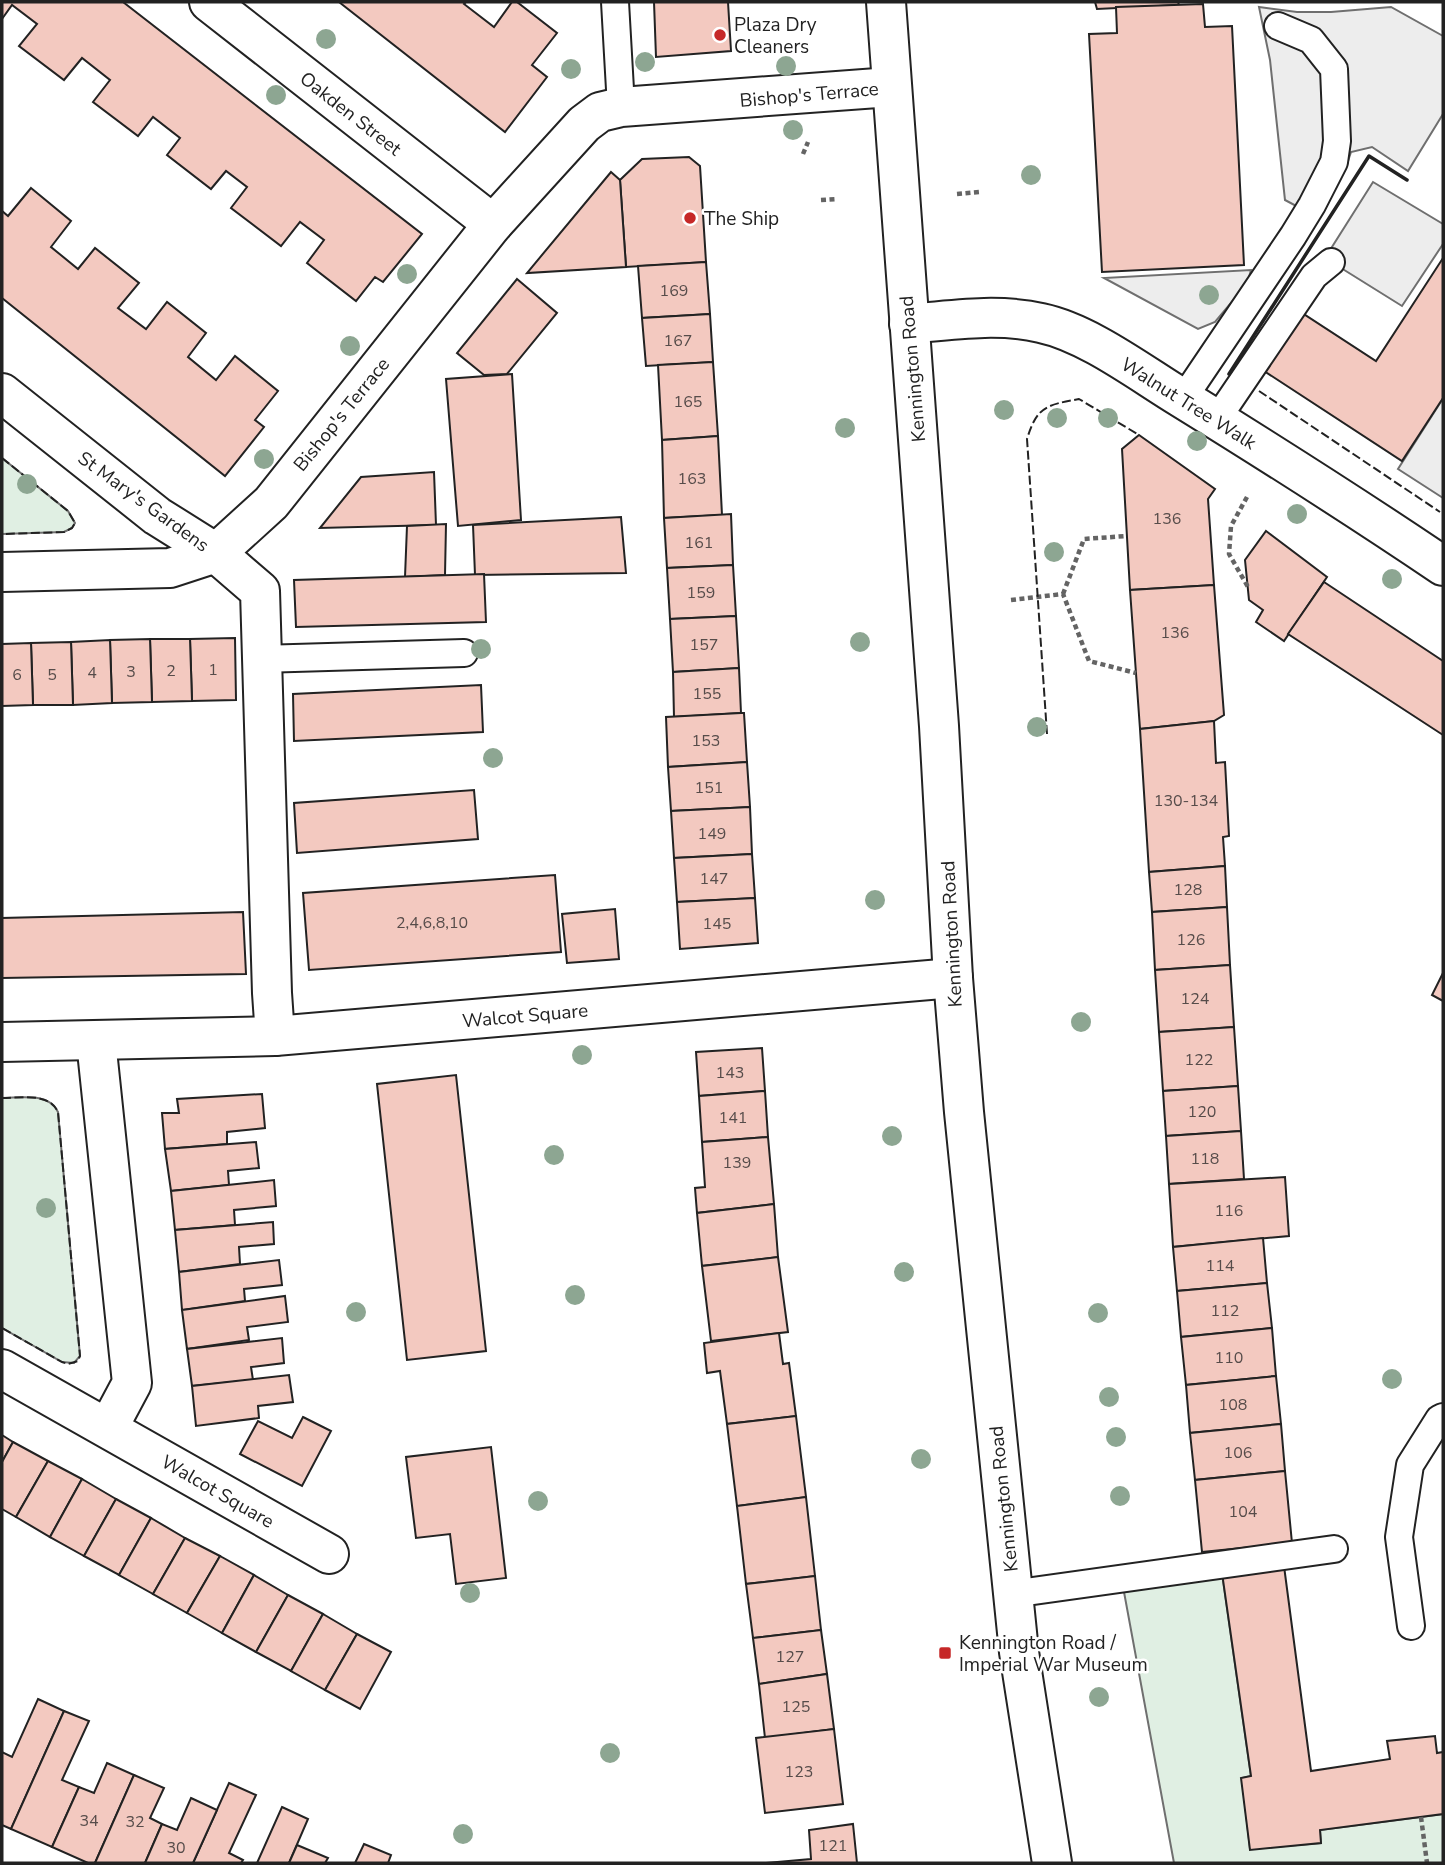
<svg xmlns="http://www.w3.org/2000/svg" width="1445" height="1865" viewBox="0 0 1445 1865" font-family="'Nunito Sans',sans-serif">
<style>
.green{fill:#e0efe3;stroke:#6f6f6f;stroke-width:2}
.parking{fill:#ededed;stroke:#6f6f6f;stroke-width:2}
.building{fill:#f3c9c0;stroke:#222;stroke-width:2}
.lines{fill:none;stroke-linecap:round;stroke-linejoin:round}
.lane-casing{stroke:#222;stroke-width:30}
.street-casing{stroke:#222;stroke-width:42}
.primary-casing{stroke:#222;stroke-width:42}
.path{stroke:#646464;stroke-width:4.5;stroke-dasharray:5 3.5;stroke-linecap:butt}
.lane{stroke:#fff;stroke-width:26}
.street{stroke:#fff;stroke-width:38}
.primary{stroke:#fff;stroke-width:38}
.fence{stroke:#222;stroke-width:2;stroke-dasharray:9 3.5;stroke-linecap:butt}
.wall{stroke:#222;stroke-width:3.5}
.tree{fill:#8da692}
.poi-dot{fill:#c62828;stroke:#fff;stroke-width:2.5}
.labels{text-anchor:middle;stroke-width:5;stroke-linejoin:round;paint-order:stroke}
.number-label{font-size:16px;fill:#564c4a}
.poi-label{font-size:19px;fill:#222;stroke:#fff;text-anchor:start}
.street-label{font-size:19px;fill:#222;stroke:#fff}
</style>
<rect width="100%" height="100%" fill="#fff"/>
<g class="green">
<polygon points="2,458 68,511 75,523 72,528 64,532 2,534"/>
<path d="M 2,1098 C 20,1098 49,1092 58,1112 L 80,1356 L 74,1363 L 62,1362 L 2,1328 Z"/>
<polygon points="1222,1573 1251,1776 1242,1778 1250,1849 1321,1843 1320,1830 1443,1814 1443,1863 1174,1863 1124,1592"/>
</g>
<g class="parking">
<polygon points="1259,7 1297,12 1331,12 1391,7 1443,36 1443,114 1408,171 1372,147 1351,152 1347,164 1313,215 1285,200 1270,60"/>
<polygon points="1373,182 1443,224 1443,244 1402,306 1325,258"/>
<polygon points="1251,270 1247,284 1215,322 1198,329 1104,278"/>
<polygon points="1442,400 1443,400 1443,498 1398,469"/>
</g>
<g class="building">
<polygon points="2,2 123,2 422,234 383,282 375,277 356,301 307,263 324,240 300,222 281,246 231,208 247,187 226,171 211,189 167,155 180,138 153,117 138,136 93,102 110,80 82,58 64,80 19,46 37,24 12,5 2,19"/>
<polygon points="339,2 466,2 464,4 494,27 512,2 517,2 557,33 532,65 547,77 505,132"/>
<polygon points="654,2 728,2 731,51 656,57"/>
<polygon points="1095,2 1178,2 1179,5 1097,9"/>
<polygon points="1203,4 1205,27 1232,26 1244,265 1102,272 1089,34 1117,33 1116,7"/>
<polygon points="689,157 700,166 706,262 626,267 620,180 642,159"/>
<polygon points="611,172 620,180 626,267 527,273"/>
<polygon points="31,188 71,221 51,247 78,269 95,248 139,283 118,308 146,329 167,302 206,333 188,357 216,380 235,356 278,391 255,420 264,427 225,476 2,298 2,211 8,216"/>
<polygon points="1443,258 1443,398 1402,461 1264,371 1302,313 1376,361"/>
<polygon points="706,262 710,314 642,318 638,266"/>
<polygon points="517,279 557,313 507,374 484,375 457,353"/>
<polygon points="710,314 713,362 646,366 642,318"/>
<polygon points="713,362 718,436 662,440 658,365"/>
<polygon points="512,374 521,520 458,526 446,379"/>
<polygon points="1139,435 1215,489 1208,499 1214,585 1130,590 1122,449"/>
<polygon points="718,436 722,515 664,518 662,440"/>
<polygon points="434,472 436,525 320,528 361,477"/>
<polygon points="731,514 733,565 667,568 664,518"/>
<polygon points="621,517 626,573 475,575 473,525"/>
<polygon points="446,524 445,575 405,577 407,526"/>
<polygon points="1266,531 1327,577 1284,641 1256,622 1263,610 1249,600 1245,560"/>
<polygon points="733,565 736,616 670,619 667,568"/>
<polygon points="484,574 486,622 296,627 294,580"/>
<polygon points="1324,582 1443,661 1443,735 1288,634"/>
<polygon points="1214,585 1224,715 1214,721 1140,729 1130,590"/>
<polygon points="736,616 739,668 673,672 670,619"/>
<polygon points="235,638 236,700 192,701 190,639"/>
<polygon points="150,639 190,639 192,701 152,702"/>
<polygon points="150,639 152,702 112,703 110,640"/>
<polygon points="110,640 112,703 73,705 71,642"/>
<polygon points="71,642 73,705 33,705 31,643"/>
<polygon points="31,643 33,705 2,706 2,644"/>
<polygon points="739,668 741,713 674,717 673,672"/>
<polygon points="481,685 483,732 294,741 293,694"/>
<polygon points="741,713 744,713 747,762 668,767 666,717"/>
<polygon points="1214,721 1216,763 1225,762 1229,836 1223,837 1225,866 1149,872 1140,729"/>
<polygon points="747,762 750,807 671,811 668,767"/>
<polygon points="474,790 478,839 297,853 294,803"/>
<polygon points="750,807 752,854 674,858 671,811"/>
<polygon points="752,854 755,898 677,902 674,858"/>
<polygon points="1225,866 1227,907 1152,912 1149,872"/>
<polygon points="555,875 561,952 309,970 303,893"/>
<polygon points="755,898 758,943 680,949 677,902"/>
<polygon points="1227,907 1230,965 1155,970 1152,912"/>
<polygon points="615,909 619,959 567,963 562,914"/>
<polygon points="243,912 246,974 2,978 2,918"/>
<polygon points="1230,965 1234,1027 1159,1032 1155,970"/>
<polygon points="1443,973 1443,1001 1432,995"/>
<polygon points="1234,1027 1238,1086 1163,1091 1159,1032"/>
<polygon points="762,1048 765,1091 699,1096 696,1052"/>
<polygon points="456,1075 486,1351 407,1360 377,1084"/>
<polygon points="1238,1086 1241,1131 1166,1136 1163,1091"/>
<polygon points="765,1091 768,1137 702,1142 699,1096"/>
<polygon points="262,1094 265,1128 227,1132 227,1144 165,1149 162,1113 179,1113 177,1099"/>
<polygon points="1241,1131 1244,1179 1169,1184 1166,1136"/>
<polygon points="768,1137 774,1204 697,1213 695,1188 705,1187 702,1142"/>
<polygon points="256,1142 259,1168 228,1171 229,1185 171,1191 165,1149"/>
<polygon points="1285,1177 1289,1236 1173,1247 1169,1184"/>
<polygon points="274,1180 276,1206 234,1210 235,1225 175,1230 171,1191"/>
<polygon points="774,1204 778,1257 702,1266 697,1213"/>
<polygon points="273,1222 274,1244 239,1247 240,1264 179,1272 175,1230"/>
<polygon points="1263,1238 1267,1283 1177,1291 1173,1247"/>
<polygon points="778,1257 788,1332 711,1341 702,1266"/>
<polygon points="279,1260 282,1285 244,1289 245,1301 182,1310 179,1272"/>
<polygon points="1267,1283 1272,1328 1181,1337 1177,1291"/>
<polygon points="285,1296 288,1322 247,1327 249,1340 187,1349 182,1310"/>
<polygon points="1272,1328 1276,1376 1186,1385 1181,1337"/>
<polygon points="779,1333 783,1364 789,1363 796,1416 727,1424 720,1371 707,1373 704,1343"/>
<polygon points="282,1338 284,1363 251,1367 253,1380 192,1386 187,1349"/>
<polygon points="289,1375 293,1402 258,1406 259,1418 196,1426 192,1386"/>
<polygon points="1276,1376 1281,1424 1190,1433 1186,1385"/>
<polygon points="796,1416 806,1497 737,1506 727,1424"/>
<polygon points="303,1417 331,1431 302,1486 240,1454 258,1421 292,1438"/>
<polygon points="1281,1424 1285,1471 1195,1480 1190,1433"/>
<polygon points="2,1435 13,1442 2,1462"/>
<polygon points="13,1442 48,1461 16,1517 2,1509 2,1462"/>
<polygon points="491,1447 506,1578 456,1584 450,1534 416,1538 406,1457"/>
<polygon points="48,1461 82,1479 50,1537 16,1517"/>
<polygon points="1285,1471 1292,1543 1202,1552 1195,1480"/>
<polygon points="82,1479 116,1499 84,1556 50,1537"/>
<polygon points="806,1497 815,1576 746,1584 737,1506"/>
<polygon points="116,1499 151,1518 119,1575 84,1556"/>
<polygon points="151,1518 185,1538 153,1594 119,1575"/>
<polygon points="185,1538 220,1556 187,1613 153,1594"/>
<polygon points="220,1556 254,1575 222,1633 187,1613"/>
<polygon points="1284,1566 1311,1771 1390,1759 1387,1741 1435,1736 1437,1753 1443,1752 1443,1814 1320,1830 1321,1843 1250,1850 1241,1778 1251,1776 1222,1573"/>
<polygon points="254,1575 288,1595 256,1652 222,1633"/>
<polygon points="815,1576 821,1630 753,1638 746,1584"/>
<polygon points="288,1595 323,1614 291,1671 256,1652"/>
<polygon points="323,1614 357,1634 325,1690 291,1671"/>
<polygon points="821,1630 827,1674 759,1684 753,1638"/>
<polygon points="357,1634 391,1652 360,1709 325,1690"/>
<polygon points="827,1674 834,1729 765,1738 759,1684"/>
<polygon points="38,1699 64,1711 11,1829 2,1825 2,1752 12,1757"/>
<polygon points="64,1711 89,1721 62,1780 79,1787 52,1847 11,1829"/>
<polygon points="834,1729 843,1804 765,1813 756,1738"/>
<polygon points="107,1763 134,1775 95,1863 88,1863 52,1847 79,1787 94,1793"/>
<polygon points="134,1775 164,1788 150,1818 162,1824 145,1863 95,1863"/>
<polygon points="229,1783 256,1795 229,1853 243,1860 241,1863 193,1863"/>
<polygon points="191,1798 217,1810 193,1863 145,1863 162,1824 177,1830"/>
<polygon points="282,1807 308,1819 289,1863 257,1863"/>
<polygon points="853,1824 857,1863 766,1863 811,1859 809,1830"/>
<polygon points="364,1844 391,1855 388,1863 355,1863"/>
<polygon points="297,1845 328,1858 325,1863 289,1863"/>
</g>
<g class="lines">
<g class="lane-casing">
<g id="lane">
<polyline points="615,2 621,107"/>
<polyline points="1183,399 1293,236 1312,205 1334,162 1337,141 1334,69 1311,40 1278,26"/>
<polyline points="1217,419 1314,276 1331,262"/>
<polyline points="260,659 464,653"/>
<polyline points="1012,1594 1334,1549"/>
<polyline points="1411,1626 1399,1537 1410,1465 1439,1419 1443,1417"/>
</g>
</g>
<g class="street-casing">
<g id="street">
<polyline points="209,2 493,224"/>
<path d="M 909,324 C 952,320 998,313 1041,323 C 1088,333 1139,372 1180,397 C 1269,452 1357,508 1443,566"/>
<polyline points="2,393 157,516 216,553 260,591 272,993 275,1036"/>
<polyline points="2,572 170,568 216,553 271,503 493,224 584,124 600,112 621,107 891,87"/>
<polyline points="96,1041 132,1383 108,1428"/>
<polyline points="2,1042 275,1036 953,978"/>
<polyline points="2,1369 329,1554"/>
</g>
</g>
<g class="primary-casing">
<polyline id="primary" points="886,2 939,726 953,978 964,1112 1019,1652 1052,1863"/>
</g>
<g class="path">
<polyline points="803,154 808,142"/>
<polyline points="957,194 980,192"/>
<polyline points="821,200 837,199"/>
<polyline points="1247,497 1231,526 1229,554 1248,587"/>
<polyline points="1063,594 1084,539 1127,536"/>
<polyline points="1011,600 1063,594 1089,661 1136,673"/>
<polyline points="1421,1817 1427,1863"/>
</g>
<use href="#lane" class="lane"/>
<use href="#street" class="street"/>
<use href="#primary" class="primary"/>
<g class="fence">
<polyline points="1259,391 1440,512"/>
<polyline points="2,458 68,511 75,523 72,528 64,532 2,534"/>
<path d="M 1047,734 L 1027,439 C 1037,406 1047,405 1079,399 L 1139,435"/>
<path d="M 2,1098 C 20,1098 49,1092 58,1112 L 80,1356 L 78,1361 L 68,1364 L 62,1362 L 2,1328"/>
</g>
<polyline class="wall" points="1229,374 1369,156 1407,180"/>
</g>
<g class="tree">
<circle cx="326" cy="39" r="10"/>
<circle cx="645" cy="62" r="10"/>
<circle cx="786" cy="66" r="10"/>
<circle cx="571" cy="69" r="10"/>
<circle cx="276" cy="95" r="10"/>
<circle cx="793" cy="130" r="10"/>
<circle cx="1031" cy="175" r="10"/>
<circle cx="407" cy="274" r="10"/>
<circle cx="1209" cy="295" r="10"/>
<circle cx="350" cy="346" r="10"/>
<circle cx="1004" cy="410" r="10"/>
<circle cx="1057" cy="418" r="10"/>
<circle cx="1108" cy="418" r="10"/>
<circle cx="845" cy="428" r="10"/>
<circle cx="1197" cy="441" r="10"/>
<circle cx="264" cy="459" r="10"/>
<circle cx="27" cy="484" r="10"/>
<circle cx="1297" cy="514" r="10"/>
<circle cx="1054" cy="552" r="10"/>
<circle cx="1392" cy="579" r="10"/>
<circle cx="860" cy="642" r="10"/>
<circle cx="481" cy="649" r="10"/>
<circle cx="1037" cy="727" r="10"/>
<circle cx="493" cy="758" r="10"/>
<circle cx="875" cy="900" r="10"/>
<circle cx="1081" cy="1022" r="10"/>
<circle cx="582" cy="1055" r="10"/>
<circle cx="892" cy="1136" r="10"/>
<circle cx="554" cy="1155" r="10"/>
<circle cx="46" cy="1208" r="10"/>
<circle cx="904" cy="1272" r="10"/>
<circle cx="575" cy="1295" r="10"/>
<circle cx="356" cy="1312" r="10"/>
<circle cx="1098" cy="1313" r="10"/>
<circle cx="1392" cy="1379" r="10"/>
<circle cx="1109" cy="1397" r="10"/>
<circle cx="1116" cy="1437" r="10"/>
<circle cx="921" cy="1459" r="10"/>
<circle cx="1120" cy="1496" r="10"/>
<circle cx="538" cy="1501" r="10"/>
<circle cx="470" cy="1593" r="10"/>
<circle cx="1099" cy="1697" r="10"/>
<circle cx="610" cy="1753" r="10"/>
<circle cx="463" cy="1834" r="10"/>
</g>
<g class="poi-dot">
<circle cx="720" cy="35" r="7"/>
<circle cx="690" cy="218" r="7"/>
<rect x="938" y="1646" width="14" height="14" rx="3.5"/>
</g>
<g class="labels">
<g class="number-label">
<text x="674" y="296">169</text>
<text x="678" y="346">167</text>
<text x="688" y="407">165</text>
<text x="692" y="484">163</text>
<text x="1167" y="524">136</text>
<text x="699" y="548">161</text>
<text x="701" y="598">159</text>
<text x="1175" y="638">136</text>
<text x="704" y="650">157</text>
<text x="213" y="675">1</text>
<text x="171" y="676">2</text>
<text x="131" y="677">3</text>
<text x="92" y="678">4</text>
<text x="17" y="680">6</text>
<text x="52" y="680">5</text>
<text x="707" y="699">155</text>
<text x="706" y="746">153</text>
<text x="709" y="793">151</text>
<text x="1186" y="806">130-134</text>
<text x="712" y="839">149</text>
<text x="714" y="884">147</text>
<text x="1188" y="895">128</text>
<text x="432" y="928">2,4,6,8,10</text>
<text x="717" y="929">145</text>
<text x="1191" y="945">126</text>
<text x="1195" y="1004">124</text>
<text x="1199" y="1065">122</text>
<text x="730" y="1078">143</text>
<text x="1202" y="1117">120</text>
<text x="733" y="1123">141</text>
<text x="1205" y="1164">118</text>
<text x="737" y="1168">139</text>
<text x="1229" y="1216">116</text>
<text x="1220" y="1271">114</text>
<text x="1225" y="1316">112</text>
<text x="1229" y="1363">110</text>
<text x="1233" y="1410">108</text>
<text x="1238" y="1458">106</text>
<text x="1243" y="1517">104</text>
<text x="790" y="1662">127</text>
<text x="796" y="1712">125</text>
<text x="799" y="1777">123</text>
<text x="89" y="1826">34</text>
<text x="135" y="1827">32</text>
<text x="833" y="1851">121</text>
<text x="176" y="1853">30</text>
</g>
<g class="poi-label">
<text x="734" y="31">Plaza Dry<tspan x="734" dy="22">Cleaners</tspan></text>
<text x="704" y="225">The Ship</text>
<text x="959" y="1649">Kennington Road /<tspan x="959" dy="22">Imperial War Museum</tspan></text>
</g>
<g class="street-label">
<text transform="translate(809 94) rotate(-5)" y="7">Bishop's Terrace</text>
<text transform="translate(351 113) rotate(38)" y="7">Oakden Street</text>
<text transform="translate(912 369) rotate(-95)" y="7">Kennington Road</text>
<text transform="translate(1189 403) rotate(32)" y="7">Walnut Tree Walk</text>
<text transform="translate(341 414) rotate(-51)" y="7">Bishop's Terrace</text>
<text transform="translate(144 501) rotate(36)" y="7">St Mary's Gardens</text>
<text transform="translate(951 934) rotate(-93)" y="7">Kennington Road</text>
<text transform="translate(525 1015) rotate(-5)" y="7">Walcot Square</text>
<text transform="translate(218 1491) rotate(30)" y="7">Walcot Square</text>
<text transform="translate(1003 1499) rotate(-96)" y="7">Kennington Road</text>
</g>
</g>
<rect width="1445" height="1865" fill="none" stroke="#222222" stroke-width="7"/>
</svg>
